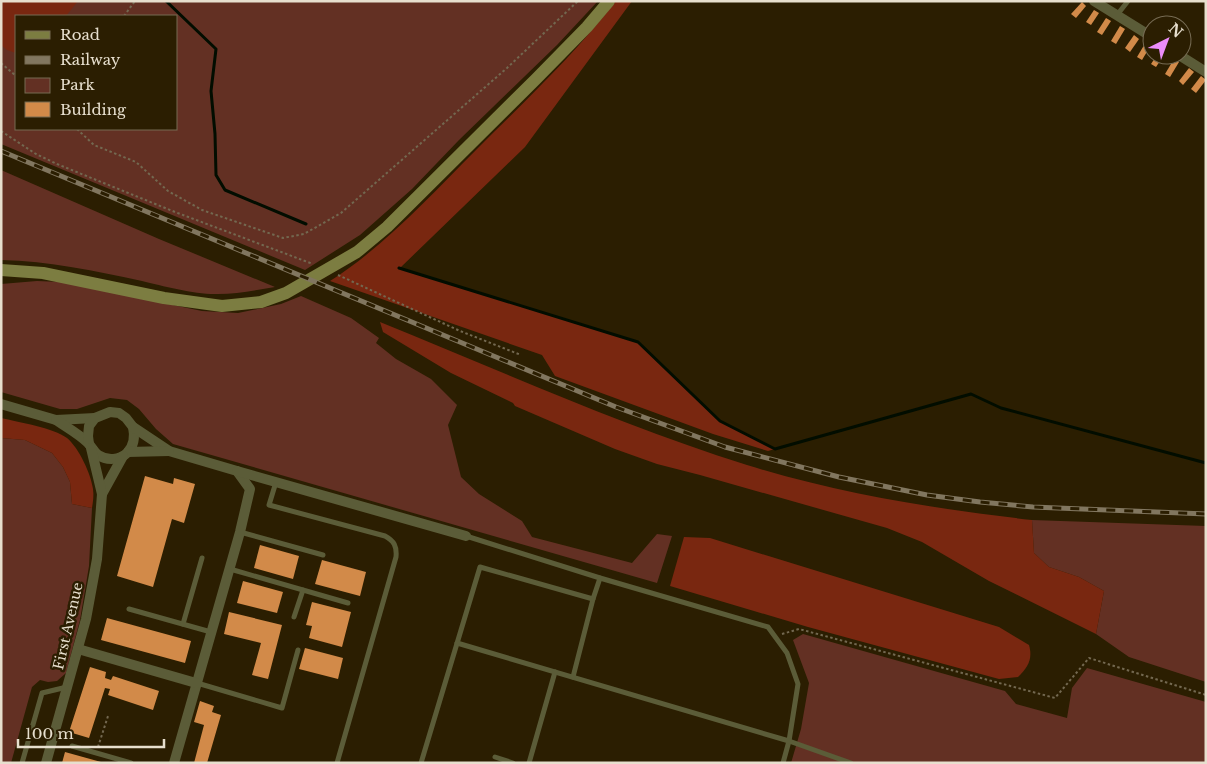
<svg xmlns="http://www.w3.org/2000/svg" width="1207" height="764" viewBox="0 0 1207 764" font-family="'Libre Baskerville',serif">
<style>
.green{fill:#633023;fill-rule:evenodd}
.forest{fill:#792710}
.lines{fill:none;stroke-linecap:round;stroke-linejoin:round}
.stream{stroke:#020d00;stroke-width:3}
.building{fill:#d28a49}
.path{stroke:#736850;stroke-width:2;stroke-dasharray:2.5 2.5;stroke-linecap:butt}
.service{stroke:#5b5c38;stroke-width:5}
.minor{stroke:#5b5c38;stroke-width:10}
.secondary{stroke:#7c7d41;stroke-width:12}
.rail-casing{stroke:#81765f;stroke-width:5}
.rail{stroke:#2b1e01;stroke-width:3;stroke-dasharray:9;stroke-linecap:butt}
.labels{text-anchor:middle;stroke-width:5;stroke-linejoin:round;paint-order:stroke}
.street-label{font-size:14px;fill:#e7dfce;stroke:#2b1e01}
</style>
<rect width="100%" height="100%" fill="#2b1e01"/>
<g class="green">
<path d="M 1,1 L 598,1 L 557,45 L 459,140 L 412,189 L 360,235 L 305,270 L 1,144 ZM 16,16 L 176,16 L 176,129 L 16,129 Z"/>
<path d="M 1,170 L 159,239 L 275,287 C 256,290 237,294 218,294 C 197,295 163,286 142,281 C 96,271 49,261 1,260 Z"/>
<polygon points="37,281 61,282 202,311 238,313 281,304 301,296 351,318 379,338 376,343 396,359 431,379 457,405 448,425 461,477 479,494 522,521 532,537 632,563 657,534 672,536 657,583 173,444 156,429 139,409 127,400 110,398 77,409 60,409 1,392 1,284"/>
<polygon points="1,438 25,440 52,453 63,467 70,482 72,504 92,508 89,566 80,620 68,665 66,673 57,681 48,682 40,680 32,687 11,763 1,763"/>
<polygon points="1032,520 1206,526 1206,682 1129,657 1096,634 1104,591 1079,577 1049,567 1034,553"/>
<polygon points="803,634 1005,691 1016,704 1067,718 1072,688 1087,668 1206,702 1206,763 791,763 801,729 809,683 793,640"/>
</g>
<g class="forest">
<polygon points="1,1 78,1 66,16 16,16 16,53 7,50 1,45"/>
<path d="M 616,1 L 632,1 L 525,147 L 400,268 L 638,342 L 720,421 L 775,449 L 768,451 L 713,434 L 555,376 L 542,355 L 330,281 C 385,246 430,196 476,150 C 524,102 574,55 616,1 Z"/>
<path d="M 380,322 C 501,371 622,426 747,465 C 840,494 936,509 1032,520 L 1034,553 L 1049,567 L 1079,577 L 1104,591 L 1096,634 L 989,581 L 922,542 L 887,528 L 700,475 L 657,464 L 615,449 L 515,406 L 513,403 L 451,373 L 383,332 Z"/>
<path d="M 1,418 C 18,422 54,428 67,438 C 79,448 91,474 93,489 C 94,495 93,502 92,508 L 72,504 L 70,482 L 63,467 L 52,453 L 25,440 L 1,438 Z"/>
<path d="M 684,537 L 710,538 L 999,627 L 1029,645 C 1033,659 1028,667 1018,677 L 999,679 L 808,627 L 670,586 Z"/>
</g>
<g class="lines">
<g class="stream">
<polyline points="166,1 216,49 211,91 215,134 216,175 225,190 306,224"/>
<polyline points="399,268 638,342 720,421 775,449 971,394 1001,408 1206,463"/>
</g>
</g>
<g class="building">
<polygon points="1082,2 1086,6 1076,18 1071,14"/>
<polygon points="1094,10 1099,13 1091,25 1086,22"/>
<polygon points="1106,18 1111,21 1102,35 1097,32"/>
<polygon points="1120,26 1125,29 1116,44 1111,41"/>
<polygon points="1134,35 1139,39 1130,52 1125,48"/>
<polygon points="1146,42 1151,45 1142,60 1137,57"/>
<polygon points="1157,55 1164,55 1156,67 1151,64"/>
<polygon points="1174,59 1179,62 1170,77 1165,74"/>
<polygon points="1189,68 1194,72 1183,85 1179,81"/>
<polygon points="1201,76 1206,80 1196,93 1191,89"/>
<polygon points="145,476 173,484 174,478 195,484 184,523 172,519 153,587 117,576"/>
<polygon points="260,545 299,556 293,579 254,568"/>
<polygon points="322,560 366,572 360,596 315,584"/>
<polygon points="243,581 283,592 277,613 237,603"/>
<polygon points="312,602 351,612 342,647 309,638 312,626 306,625"/>
<polygon points="229,612 282,625 268,679 252,675 261,643 224,634"/>
<polygon points="107,618 191,641 185,663 101,640"/>
<polygon points="305,648 343,658 338,679 299,669"/>
<polygon points="90,667 106,672 105,678 111,680 113,676 159,691 153,710 108,695 110,689 105,688 89,738 69,732"/>
<polygon points="200,701 214,706 212,712 221,715 207,763 194,763 204,725 194,722"/>
<polygon points="65,752 101,762 101,763 62,763"/>
</g>
<g class="lines">
<g class="path">
<polyline points="124,16 135,1"/>
<polyline points="1,63 16,76"/>
<polyline points="77,129 94,145 136,162 168,191 202,210 283,238 304,234 341,213 507,68 578,1"/>
<polyline points="1,131 36,154 57,164 175,212 313,264"/>
<polyline points="338,275 460,331 521,355"/>
<polyline points="782,634 799,629 1055,698 1089,658 1206,695"/>
<polyline points="64,734 74,738 74,739"/>
<polyline points="98,747 108,716"/>
</g>
<g class="service">
<polyline points="1117,15 1128,1"/>
<path d="M 276,482 L 269,505 L 385,536 C 394,541 397,546 396,557 L 337,763"/>
<polyline points="240,532 323,555"/>
<polyline points="466,536 600,578 768,627 787,653 798,684 789,741 783,763"/>
<polyline points="230,569 348,603"/>
<polyline points="129,609 211,632"/>
<polyline points="294,617 303,590"/>
<polyline points="183,624 202,558"/>
<polyline points="457,643 789,741 851,763"/>
<polyline points="573,677 593,599"/>
<polyline points="197,683 282,708 298,650"/>
<polyline points="72,746 131,763"/>
<polyline points="495,757 513,763"/>
<polyline points="22,763 42,693 67,687"/>
<polyline points="421,763 480,567 593,599 600,578"/>
<polyline points="529,763 555,672"/>
</g>
<g class="minor">
<polyline points="1094,1 1152,37"/>
<polyline points="1179,55 1206,72"/>
<polyline points="1,404 56,420 95,418"/>
<path d="M 56,420 C 66,427 79,434 88,443 C 92,447 94,452 98,455 C 107,461 120,460 127,453 C 135,445 135,436 133,427"/>
<polyline points="89,444 88,436 89,426 95,418 110,412 119,413 126,418 133,427 169,451 237,471 250,489 240,532 174,763"/>
<polyline points="128,452 169,451"/>
<polyline points="237,471 466,536"/>
<polyline points="102,494 123,456"/>
<polyline points="78,649 196,683"/>
<polyline points="46,763 86,619 97,559 102,494 91,448"/>
</g>
<polyline class="secondary" points="1,270 43,273 164,298 222,306 261,302 286,293 357,252 387,227 536,79 587,27 609,1"/>
<g class="rail-casing">
<polyline id="rail" points="1,151 616,407 725,447 839,477 927,495 980,502 1033,507 1206,514"/>
</g>
<use href="#rail" class="rail"/>
</g>
<g class="labels">
<g class="street-label">
<text transform="translate(68 626) rotate(-77)" y="5">First Avenue</text>
</g>
</g>
<rect width="1207" height="764" fill="none" stroke="#e7dfce" stroke-width="5"/>
<rect x="15" y="15" width="162" height="115" fill="#2b1e01" stroke="#766b53"/>
<rect x="25" y="31" width="25" height="8" fill="#7c7d41" stroke="#766b53"/>
<text x="60" y="40" font-size="15" fill="#e7dfce">Road</text>
<rect x="25" y="56" width="25" height="8" fill="#81765f" stroke="#766b53"/>
<text x="60" y="65" font-size="15" fill="#e7dfce">Railway</text>
<rect x="25" y="78" width="25" height="15" fill="#633023" stroke="#766b53"/>
<text x="60" y="90" font-size="15" fill="#e7dfce">Park</text>
<rect x="25" y="102" width="25" height="15" fill="#d28a49" stroke="#766b53"/>
<text x="60" y="115" font-size="15" fill="#e7dfce">Building</text>
<g transform="translate(1167 40) rotate(42)"><circle r="24" fill="#2b1e01" stroke="#766b53"/>
<path d="M0-4L9 19L0 12L-9 19Z" fill="#ec8cfb"/>
<text y="-8" font-size="14" font-weight="bold" text-anchor="middle" fill="#e7dfce">N</text>
</g>
<path d="M18 739v8h146v-8" fill="none" stroke="#e7dfce" stroke-width="2.5"/>
<text x="25" y="739" font-size="15" fill="#e7dfce" stroke="#2b1e01" stroke-width="4" paint-order="stroke">100 m</text>
</svg>
